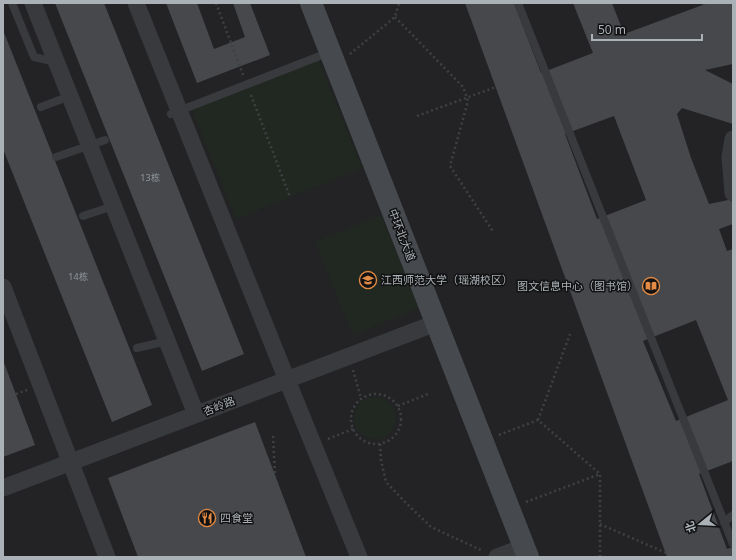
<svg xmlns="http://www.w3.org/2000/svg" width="736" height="560" viewBox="0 0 736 560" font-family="'Noto Sans','Noto Sans SC',sans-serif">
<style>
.built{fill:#232325}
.green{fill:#212821}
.building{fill:#46484b;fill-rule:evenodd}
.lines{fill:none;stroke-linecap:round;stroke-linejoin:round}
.path{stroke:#3e4144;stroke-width:2.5;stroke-dasharray:2 3;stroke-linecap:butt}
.lane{stroke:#383a3d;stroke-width:8}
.street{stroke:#383a3d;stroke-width:17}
.secondary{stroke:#46494d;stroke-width:22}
.labels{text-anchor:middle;stroke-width:3;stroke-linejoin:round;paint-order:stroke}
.number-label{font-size:9px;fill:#91979c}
.street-label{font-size:11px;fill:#aab1b7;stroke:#121213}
.poi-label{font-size:11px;fill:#aab1b7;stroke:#121213;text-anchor:start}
</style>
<rect width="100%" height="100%" fill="#171718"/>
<rect class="built" x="3" y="3" width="730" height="554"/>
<g class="green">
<polygon points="318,59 362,168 236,219 192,110"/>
<polygon points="381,215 419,308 353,335 315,242"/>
<circle cx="375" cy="418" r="21"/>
</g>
<g class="building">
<polygon points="55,3 104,3 244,354 202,371"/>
<polygon points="166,3 197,3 214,49 245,37 233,3 250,3 270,55 197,83"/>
<path d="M 465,3 L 514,3 L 541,73 L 593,53 L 573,3 L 612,3 L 624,34 L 708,3 L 733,3 L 733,64 L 705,70 L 733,84 L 733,124 L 682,108 L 677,114 L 691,158 L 709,204 L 733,199 L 733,224 L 719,229 L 727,251 L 733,249 L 733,461 L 699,474 L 727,549 L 733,547 L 733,557 L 667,557 ZM 614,116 L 646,200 L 597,219 L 565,134 ZM 696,320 L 728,400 L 676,421 L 643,341 Z"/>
<polygon points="3,30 152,405 112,422 3,149"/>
<polygon points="3,360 35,445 3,457"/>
<polygon points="255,422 306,557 138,557 108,478"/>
</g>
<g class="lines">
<g class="path">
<polyline points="216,3 243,75"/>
<polyline points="703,3 704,5"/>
<polyline points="395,17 463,87 468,101 450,166 494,233"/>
<polyline points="350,54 395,17 399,3"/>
<polyline points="251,95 290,197"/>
<polyline points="417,116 496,87"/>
<polyline points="353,370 361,398"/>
<circle cx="376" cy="419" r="25"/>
<polyline points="16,394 27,390"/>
<polyline points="398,406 428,394"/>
<polyline points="538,420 570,334"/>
<polyline points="499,435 538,420 600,474 600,557"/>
<polyline points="273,436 275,475"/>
<polyline points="328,439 353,429"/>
<polyline points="380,444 381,460 386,482 406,503 431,527 483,551"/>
<polyline points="526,502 600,474"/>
<polyline points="600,524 666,553"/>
</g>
<g class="lane">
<polyline points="12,3 34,57 56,62"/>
<polyline points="518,3 733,544"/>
<polyline points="41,107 70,96"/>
<polyline points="171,114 330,52"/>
<polyline points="56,157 105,140"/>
<polyline points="83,216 113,206"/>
<polyline points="137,348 167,341"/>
<polyline points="724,522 733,515"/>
</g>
<g class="street">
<polyline points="33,3 196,414"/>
<polyline points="136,3 287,380 359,557"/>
<polyline points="733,139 730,157 733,193"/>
<polyline points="3,287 107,557"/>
<polyline points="3,488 436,323"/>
<polyline points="497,557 524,547"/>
</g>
<polyline class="secondary" points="311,3 528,557"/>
</g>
<defs>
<g id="university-ring" transform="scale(0.9)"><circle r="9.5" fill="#121213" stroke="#e38b44" stroke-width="1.5"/><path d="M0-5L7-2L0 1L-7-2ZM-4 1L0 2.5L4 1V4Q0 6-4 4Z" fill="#e38b44"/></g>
<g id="library-ring" transform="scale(0.9)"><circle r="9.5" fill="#121213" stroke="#e38b44" stroke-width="1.5"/><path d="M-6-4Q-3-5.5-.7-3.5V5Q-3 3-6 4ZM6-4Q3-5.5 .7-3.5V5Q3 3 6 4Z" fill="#e38b44"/></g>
<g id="restaurant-ring" transform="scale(0.9)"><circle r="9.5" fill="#121213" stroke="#e38b44" stroke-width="1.5"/><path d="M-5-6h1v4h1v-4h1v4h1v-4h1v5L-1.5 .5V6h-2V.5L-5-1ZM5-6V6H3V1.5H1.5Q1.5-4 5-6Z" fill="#e38b44"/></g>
</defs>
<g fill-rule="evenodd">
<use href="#university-ring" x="368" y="280"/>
<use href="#library-ring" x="651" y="286"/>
<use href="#restaurant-ring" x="207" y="518"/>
</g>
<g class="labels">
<g class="number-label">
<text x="150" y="181">13栋</text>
<text x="78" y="280">14栋</text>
</g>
<g class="street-label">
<text transform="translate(402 235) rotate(69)" y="4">中环北大道</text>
<text transform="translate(219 406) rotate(-21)" y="4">杏岭路</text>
</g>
<g class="poi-label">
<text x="381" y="284">江西师范大学（瑶湖校区）</text>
<text x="638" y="290" text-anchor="end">图文信息中心（图书馆）</text>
<text x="220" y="522">四食堂</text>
</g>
</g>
<rect width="736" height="560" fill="none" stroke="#aab1b7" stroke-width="8"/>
<g transform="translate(700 524) rotate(252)" stroke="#121213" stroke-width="3" paint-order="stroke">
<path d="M0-3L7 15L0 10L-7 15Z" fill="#aab1b7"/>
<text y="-6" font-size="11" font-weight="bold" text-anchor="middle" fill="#aab1b7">北</text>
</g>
<path d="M592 34v6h110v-6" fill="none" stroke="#aab1b7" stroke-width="2"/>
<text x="598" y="34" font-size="12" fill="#aab1b7" stroke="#121213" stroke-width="3" paint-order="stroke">50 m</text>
</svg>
